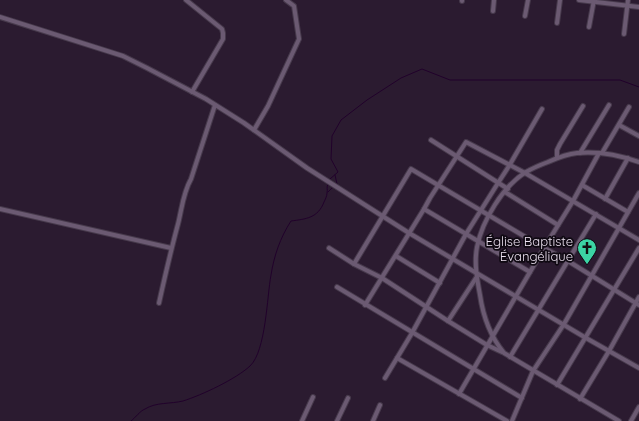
<svg xmlns="http://www.w3.org/2000/svg" width="639" height="421" viewBox="0 0 639 421" font-family="Quicksand,sans-serif">
<style>
.lines{fill:none;stroke-linecap:round;stroke-linejoin:round}
.stream{stroke:#21012b;stroke-width:1}
.minor-casing{stroke:#473a4c;stroke-width:6}
.minor{stroke:#6b5a72;stroke-width:4}
.labels{text-anchor:middle;stroke-width:3.5;stroke-linejoin:round;paint-order:stroke}
.poi-label{font-size:13px;fill:#ece1f0;stroke:#0f0912;text-anchor:end}
</style>
<rect width="100%" height="100%" fill="#2b1b30"/>
<g class="lines">
<g class="stream">
<polyline points="335,175 337,184"/>
<polyline points="330,179 338,172 331,159 332,136 341,120 367,100 401,78 422,69 450,80 620,80 639,87"/>
<polyline points="328,192 333,187"/>
<path d="M 131,421 C 136,417 140,411 145,409 C 156,402 171,404 183,401 C 202,395 236,379 250,366 C 266,351 267,296 271,275 C 274,256 280,238 291,221 C 306,219 318,218 324,202 C 325,200 327,196 327,193 C 328,189 326,188 328,184"/>
</g>
<g class="minor-casing">
<g id="minor">
<polyline points="186,0 222,29 223,33 223,39 192,92"/>
<polyline points="579,0 639,7"/>
<polyline points="462,1 462,0"/>
<polyline points="493,11 494,0"/>
<polyline points="525,16 528,0"/>
<polyline points="0,17 123,56 147,68 206,99 244,123 307,168 409,233 586,338 639,368"/>
<polyline points="557,23 560,0"/>
<polyline points="589,27 594,0"/>
<polyline points="624,34 628,0"/>
<polyline points="619,125 639,136"/>
<polyline points="254,130 268,106 299,39 294,6 286,0"/>
<polyline points="431,140 508,189"/>
<polyline points="580,153 609,105"/>
<polyline points="602,153 629,107"/>
<polyline points="557,158 557,150 560,144 583,106"/>
<polyline points="582,185 628,212"/>
<polyline points="505,192 558,225"/>
<polyline points="605,199 628,158"/>
<polyline points="0,209 171,248"/>
<polyline points="424,209 530,272"/>
<polyline points="329,248 354,264 382,278 448,321 487,345 502,352"/>
<polyline points="396,256 440,283"/>
<polyline points="354,264 411,169 544,248 568,261 639,305"/>
<polyline points="337,287 522,398"/>
<path d="M 159,303 C 165,276 171,250 178,224 C 182,208 183,193 191,179 L 215,105"/>
<polyline points="365,305 424,209 430,198 466,142 525,173 639,240"/>
<polyline points="448,321 476,278"/>
<polyline points="510,357 596,214"/>
<polyline points="397,358 507,421"/>
<polyline points="385,378 412,333 466,234 498,183 509,166 542,109"/>
<polyline points="557,385 639,248"/>
<polyline points="459,394 544,248 573,201 599,153"/>
<polyline points="580,399 609,351 639,297"/>
<polyline points="302,421 313,397"/>
<polyline points="337,421 348,398"/>
<polyline points="373,421 380,405"/>
<polyline points="512,421 533,371 564,324 639,193"/>
<path d="M 619,421 L 504,353 C 490,336 483,316 480,295 C 477,279 474,263 477,247 C 482,221 503,186 526,172 C 533,168 540,165 548,162 C 557,158 566,154 577,153 C 598,151 619,155 639,162"/>
<polyline points="631,421 639,407"/>
</g>
</g>
<use href="#minor" class="minor"/>
</g>
<defs>
<g id="church-pin" transform="scale(1)"><path d="M0 17L-7.5 6A9.5 9.5 0 1 1 7.5 6Z" fill="#3cd4a4" stroke="#0f0912"/><path d="M-1.2-6h2.4v3.5h3.3v2.4h-3.3V6h-2.4V-.1h-3.3v-2.4h3.3Z" fill="#111"/></g>
</defs>
<g fill-rule="evenodd">
<use href="#church-pin" x="587" y="248"/>
</g>
<g class="labels">
<g class="poi-label">
<text x="573" y="246">Église Baptiste<tspan x="573" dy="15">Évangélique</tspan></text>
</g>
</g>
</svg>
